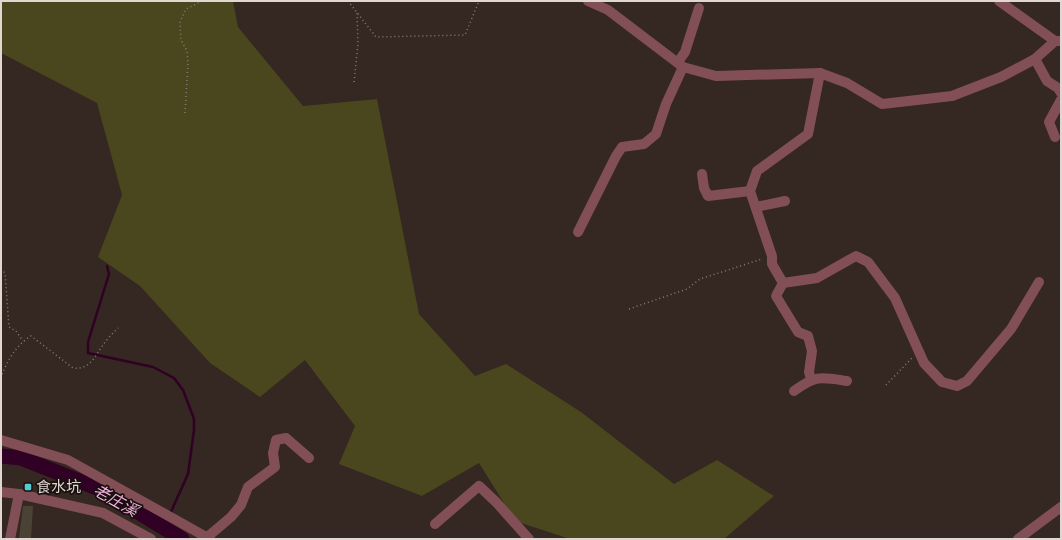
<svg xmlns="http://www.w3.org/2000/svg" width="1062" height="540" viewBox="0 0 1062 540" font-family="Cabin,'Noto Sans TC',sans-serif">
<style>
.green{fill:#4a461d}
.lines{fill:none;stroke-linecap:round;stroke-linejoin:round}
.stream{stroke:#300025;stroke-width:2.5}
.river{stroke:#300025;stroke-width:15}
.building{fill:#4b4236}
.path{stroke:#897c77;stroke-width:1.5;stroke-dasharray:1 3;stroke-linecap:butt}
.minor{stroke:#834f57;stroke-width:10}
.poi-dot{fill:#51ccd1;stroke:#18110f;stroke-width:1.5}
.labels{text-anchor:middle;stroke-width:3.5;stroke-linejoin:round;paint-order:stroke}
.poi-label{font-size:15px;fill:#e0d6d2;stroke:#18110f;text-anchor:start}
.water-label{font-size:16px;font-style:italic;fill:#f7b2e0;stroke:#18110f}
</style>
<rect width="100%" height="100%" fill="#352721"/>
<polygon class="green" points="1,1 233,1 238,27 303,106 377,99 419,314 475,376 506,364 581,412 674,484 717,460 774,496 724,539 570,539 515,521 479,463 422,496 339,464 355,426 305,360 260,397 210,363 140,286 98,257 122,195 97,103 1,53"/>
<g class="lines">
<g class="stream">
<polyline points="107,266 109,274 88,342 88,353 153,367 174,378 183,390 194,419 194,430 188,474 170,514"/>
<polyline points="165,528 169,519"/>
</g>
<polyline class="river" points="1,456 21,458 102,490 182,539"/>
</g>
<polygon class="building" points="23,506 33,506 31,539 19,538"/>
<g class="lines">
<g class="path">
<polyline points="348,1 376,37 465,35 479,1"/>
<polyline points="354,82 358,44 357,13"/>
<polyline points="185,113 188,63 187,51 181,40 180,22 186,9 202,1"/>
<polyline points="1,269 5,273 9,327 16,331 23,341"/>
<polyline points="629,309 687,289 700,279 762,259"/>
<path d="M 1,378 C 6,362 16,345 31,336 L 73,368 C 90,370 95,356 103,345 C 107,339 113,333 118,328"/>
<polyline points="886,385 912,358"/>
</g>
<g class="minor">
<polyline points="588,1 608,10 683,67 716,76 820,73 847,83 882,104 952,96 1001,77 1035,59 1055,41 1061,41"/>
<polyline points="999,1 1055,41"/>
<polyline points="1035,59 1047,81 1058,88 1061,93"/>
<polyline points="678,62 685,52 699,8"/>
<polyline points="820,73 808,134 757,171 750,191 772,256 772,264 783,283 817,278 856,256 868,262 895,298 924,363 942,382 957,386 967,381 1011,329 1039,282"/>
<polyline points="1055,137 1049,122 1061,100"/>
<polyline points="702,174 704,188 708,196 750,191"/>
<polyline points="756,207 785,201"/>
<polyline points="578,232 616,156 622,147 644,144 656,134 666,104 683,67"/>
<polyline points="783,283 776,296 798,332 808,336 812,351 809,372 811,379"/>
<path d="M 794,391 C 816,375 821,377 847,381"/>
<polyline points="1,440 68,460 210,539"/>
<polyline points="1,492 19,494 103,513 151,539"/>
<polyline points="435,524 479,486 496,502 529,539"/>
<polyline points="10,539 19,494"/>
<polyline points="205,539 231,517 241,505 248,487 275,467 273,453 276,440 286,438 309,458"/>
<polyline points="1018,539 1061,507"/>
</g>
</g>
<rect class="poi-dot" x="24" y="483" width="8" height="8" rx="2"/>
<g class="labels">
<g class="poi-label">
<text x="36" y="492">食水坑</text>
</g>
<g class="water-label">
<text transform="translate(116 500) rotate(29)" y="6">老庄溪</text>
</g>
</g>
<rect width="1062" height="540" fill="none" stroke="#e0d6d2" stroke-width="4"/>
</svg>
